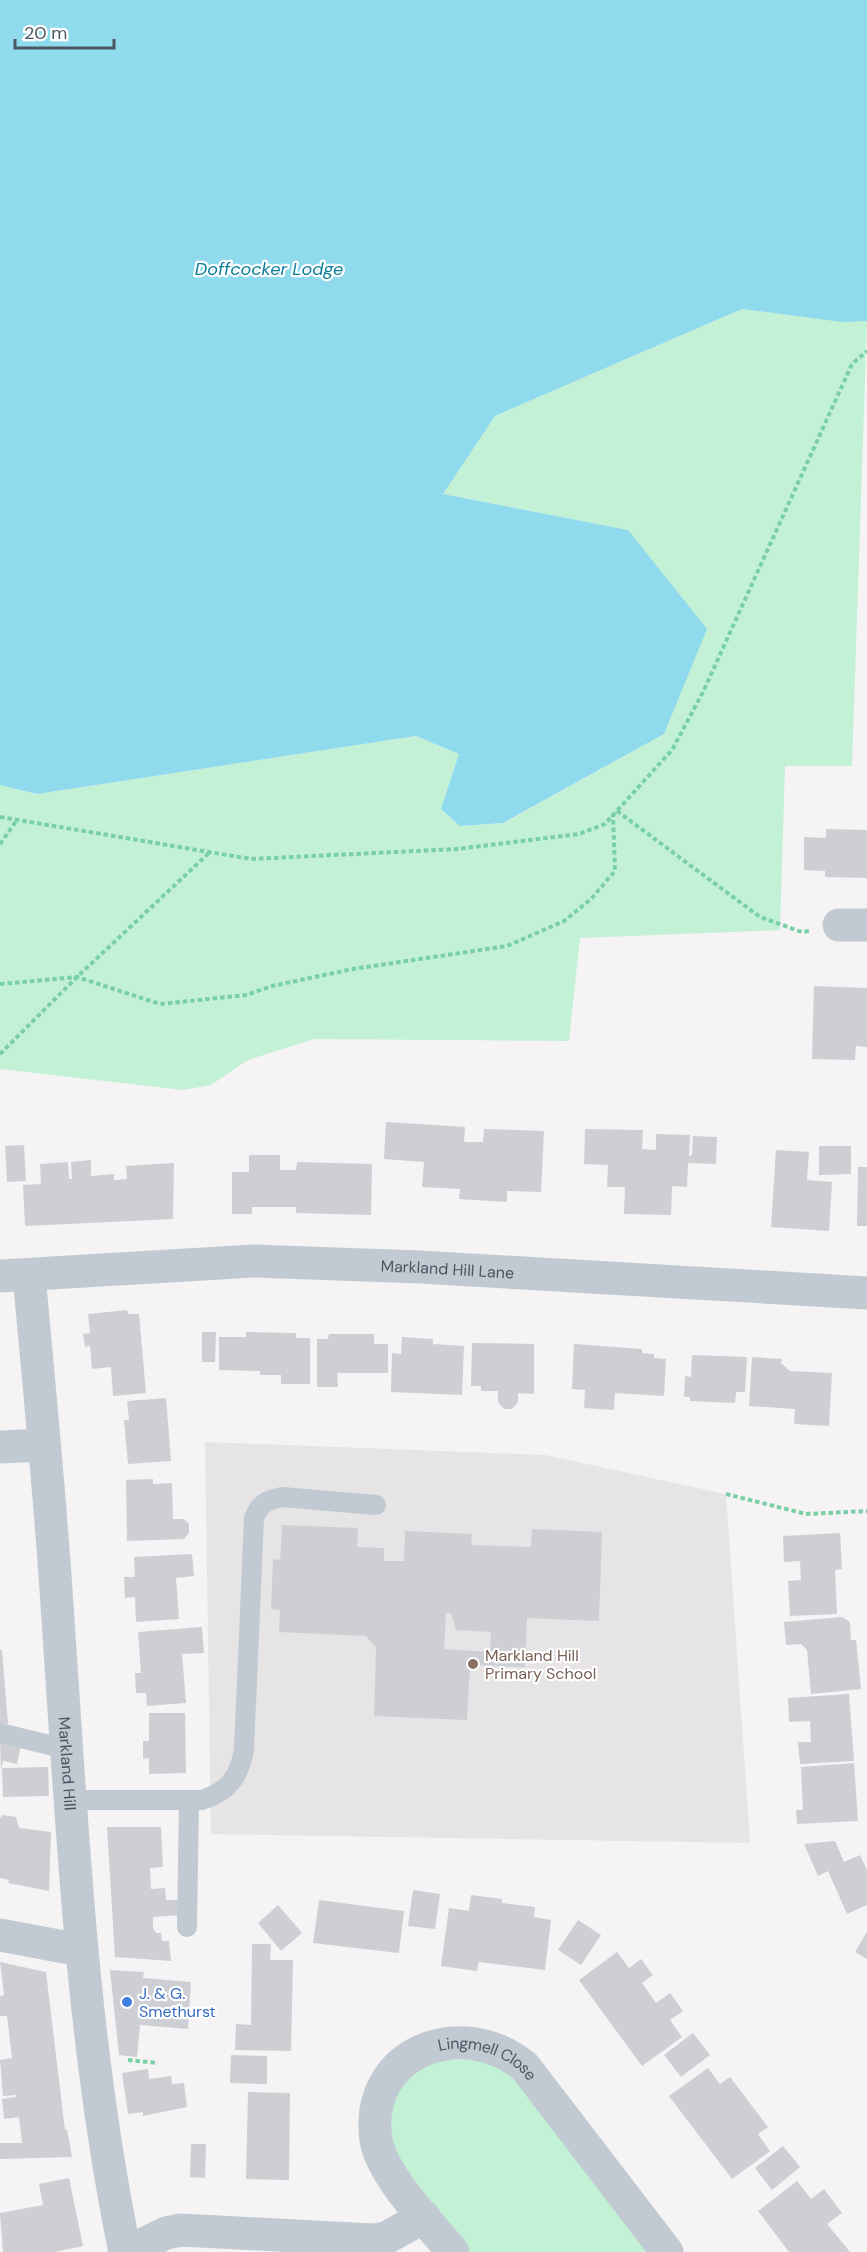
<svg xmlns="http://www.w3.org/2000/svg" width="867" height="2252" viewBox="0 0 867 2252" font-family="'DM Sans',sans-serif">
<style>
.education{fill:#e6e4e5}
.green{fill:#c3f1d5}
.water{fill:#90daee}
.building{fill:#cdcfd5;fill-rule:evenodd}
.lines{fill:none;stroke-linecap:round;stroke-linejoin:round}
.path{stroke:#7ad0a6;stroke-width:4;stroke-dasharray:4.5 3;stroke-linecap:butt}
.service{stroke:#c1cad2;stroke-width:20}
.minor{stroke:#c1cad2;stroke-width:33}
.tertiary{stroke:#c1cad2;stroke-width:33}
.education-dot{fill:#8d6e63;stroke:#fff;stroke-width:2}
.shop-dot{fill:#3f7fe0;stroke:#fff;stroke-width:2}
.labels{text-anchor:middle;stroke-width:4.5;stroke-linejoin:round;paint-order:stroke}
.street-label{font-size:16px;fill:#4a5661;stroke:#fff}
.education-label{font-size:16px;fill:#785e54;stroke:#fff;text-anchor:start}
.shop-label{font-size:16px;fill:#366cbe;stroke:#fff;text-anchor:start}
.water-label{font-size:18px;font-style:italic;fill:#0c7c9b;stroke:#fff}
</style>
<rect width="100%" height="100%" fill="#f5f3f3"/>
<polygon class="education" points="205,1442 545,1455 726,1494 750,1843 211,1834"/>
<g class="green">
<polygon points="742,309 838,321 867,320 852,766 785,766 780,930 580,938 569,1041 314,1039 248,1060 211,1085 183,1090 0,1069 0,785 37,794 416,736 459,754 460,826 504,823 664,734 628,530 443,494 495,416"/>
<polygon points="479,2059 514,2075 651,2252 470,2252 391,2150 391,2104 402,2086 418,2068 436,2060"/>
</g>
<polygon class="water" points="0,0 867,0 867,321 842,322 742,309 495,416 443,494 628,530 707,629 664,734 503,823 460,826 441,809 459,754 416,736 37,794 0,785"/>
<g class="building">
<polygon points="826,829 867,830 867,878 825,877 825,871 804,870 804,837 826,838"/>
<polygon points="814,986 867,988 867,1047 856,1046 855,1060 812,1059"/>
<polygon points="386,1122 465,1127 464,1142 483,1142 484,1129 544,1131 541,1192 507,1191 507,1202 459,1199 460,1189 422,1187 424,1162 384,1159"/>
<polygon points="585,1129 643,1130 642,1149 656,1150 656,1134 690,1135 689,1156 692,1155 693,1136 717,1137 716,1164 688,1163 687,1187 672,1186 671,1215 624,1214 625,1187 607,1187 608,1165 584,1164"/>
<polygon points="24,1145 26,1181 7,1182 5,1146"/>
<polygon points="819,1146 851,1146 851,1174 819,1175"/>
<polygon points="776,1150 809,1152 807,1180 832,1182 829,1231 771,1227"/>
<polygon points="249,1155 280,1155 280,1170 296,1170 297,1162 372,1164 371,1215 296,1213 296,1207 252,1207 252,1214 232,1214 232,1172 249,1172"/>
<polygon points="91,1160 91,1176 114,1174 114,1180 127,1179 126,1166 174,1163 173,1219 25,1226 23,1185 41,1184 40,1164 68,1162 69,1179 72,1179 71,1162"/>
<polygon points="858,1167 867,1167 867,1226 857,1226"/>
<polygon points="127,1310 128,1314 139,1314 146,1393 113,1396 111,1367 92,1369 90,1346 85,1347 83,1334 90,1333 88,1314"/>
<polygon points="202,1332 216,1332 215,1362 202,1362"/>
<polygon points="246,1332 296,1333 296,1338 310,1338 310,1384 281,1384 281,1375 260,1375 260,1371 219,1370 219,1337 246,1337"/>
<polygon points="329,1334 374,1334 374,1344 388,1344 388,1373 337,1373 338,1387 317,1387 317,1339 328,1339"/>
<polygon points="402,1337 433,1339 433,1344 464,1346 462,1395 391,1392 392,1353 401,1354"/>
<polygon points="472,1343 534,1344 534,1394 518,1393 518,1402 512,1409 504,1409 498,1402 498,1391 481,1391 481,1386 471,1386"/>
<polygon points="574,1344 642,1349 642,1353 654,1354 654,1358 666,1359 664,1396 615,1393 614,1410 584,1408 585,1390 572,1389"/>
<polygon points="692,1355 747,1357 745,1392 736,1392 735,1403 690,1401 690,1397 684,1397 685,1376 691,1377"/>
<polygon points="752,1357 782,1359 781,1363 790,1371 832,1373 829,1426 794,1424 795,1409 749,1406"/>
<polygon points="166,1398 171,1461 128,1464 124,1420 129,1420 127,1401"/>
<polygon points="153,1479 153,1484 172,1483 173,1519 184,1519 189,1524 189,1533 184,1539 127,1541 126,1480"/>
<path d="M 282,1525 L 358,1528 L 357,1547 L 384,1548 L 384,1561 L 404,1561 L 405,1531 L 472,1534 L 471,1545 L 531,1547 L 532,1529 L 602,1532 L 599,1621 L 527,1618 L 525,1667 L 470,1665 L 467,1720 L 374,1716 L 376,1648 L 366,1636 L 279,1632 L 280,1610 L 271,1609 L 273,1559 L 280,1560 ZM 446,1613 L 451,1613 L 456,1630 L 491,1632 L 490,1652 L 444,1649 Z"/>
<polygon points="840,1533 842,1569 835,1570 837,1614 790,1616 788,1581 801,1580 800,1561 784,1562 783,1536"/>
<polygon points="192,1554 194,1576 176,1578 179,1619 136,1622 135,1597 125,1598 124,1577 135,1577 134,1557"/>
<polygon points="842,1617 850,1622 851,1640 856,1640 861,1689 811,1694 807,1650 801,1644 786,1645 784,1622"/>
<polygon points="202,1627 204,1653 182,1654 186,1703 147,1706 146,1693 136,1693 135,1673 141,1673 138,1632"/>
<polygon points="0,1650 2,1650 8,1724 0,1723"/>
<polygon points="849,1694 854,1761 800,1764 798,1742 811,1742 810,1721 789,1722 788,1698"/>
<polygon points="149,1713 185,1713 186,1773 149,1774 149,1758 143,1759 143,1741 149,1741"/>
<polygon points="0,1741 21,1745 17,1764 3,1761 1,1770"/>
<polygon points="854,1763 858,1821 797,1824 796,1810 803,1810 801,1767"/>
<polygon points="48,1767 49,1796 3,1797 2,1768"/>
<polygon points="3,1815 16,1817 19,1828 51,1832 49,1891 8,1883 9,1880 0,1878 0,1818"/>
<polygon points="107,1827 161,1827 163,1867 150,1868 151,1889 165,1888 166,1900 181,1900 182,1915 153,1917 153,1928 156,1933 161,1933 162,1941 169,1941 171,1961 115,1957"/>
<polygon points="835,1841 844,1862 860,1855 867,1870 867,1905 847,1914 828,1871 818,1876 804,1844"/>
<polygon points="413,1890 440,1894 435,1929 408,1926"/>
<polygon points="471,1895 502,1899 502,1903 535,1907 534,1917 551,1920 545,1970 479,1962 477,1971 441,1966 449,1908 469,1911"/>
<polygon points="319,1900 404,1911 399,1953 313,1943"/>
<polygon points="278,1905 302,1933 281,1951 258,1923"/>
<polygon points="578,1920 601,1935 581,1965 558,1950"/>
<polygon points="867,1932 867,1959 855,1952"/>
<polygon points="252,1944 271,1944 270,1960 293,1960 291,2051 235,2050 236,2024 251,2025"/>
<polygon points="617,1952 629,1968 641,1959 653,1975 642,1983 656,2003 670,1993 683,2011 670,2020 682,2037 642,2066 579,1980"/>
<polygon points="0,1962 46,1972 65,2130 67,2129 72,2157 0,2159 0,2143 22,2143 19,2117 4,2119 2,2099 16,2097 16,2095 3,2096 0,2060 12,2058 7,2016 0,2016 0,1996 4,1995"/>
<polygon points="110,1970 144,1972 143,1978 191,1982 188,2029 140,2025 137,2057 119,2055"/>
<polygon points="693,2033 710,2055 681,2077 664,2055"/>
<polygon points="231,2055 267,2056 267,2084 230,2083"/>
<polygon points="708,2068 720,2084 730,2077 768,2127 758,2134 770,2151 732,2179 669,2096"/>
<polygon points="148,2069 149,2079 171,2076 172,2084 184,2083 187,2107 143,2116 143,2112 128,2114 122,2073"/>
<polygon points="248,2092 290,2093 289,2180 246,2179"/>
<polygon points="191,2144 206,2144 205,2178 190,2177"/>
<polygon points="783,2146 800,2167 772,2190 755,2168"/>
<polygon points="69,2178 83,2246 55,2252 3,2252 0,2213 43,2205 39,2184"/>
<polygon points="797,2181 811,2199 824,2189 842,2213 827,2224 850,2252 789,2252 758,2211"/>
</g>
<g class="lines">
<g class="path">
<polyline points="617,811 760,917 802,932 809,931"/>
<polyline points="0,817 251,859 457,849 579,834 605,824 672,750 703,692 852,364 867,351"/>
<polyline points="0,844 17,820"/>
<polyline points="0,984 77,977 160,1004 247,995 272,986 353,969 507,946 564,921 591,899 615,871 613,815"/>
<polyline points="0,1054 77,977 210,852"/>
<polyline points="726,1494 806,1514 867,1511"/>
<polyline points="128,2060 158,2063"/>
</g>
<g class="service">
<polyline points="0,1733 66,1749"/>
<path d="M 69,1800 L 202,1800 C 229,1791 239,1777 244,1750 L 254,1518 C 260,1503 267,1500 282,1497 L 376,1505"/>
<polyline points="187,1927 189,1800"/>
</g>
<g class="minor">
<polyline points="839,925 867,925"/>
<path id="s1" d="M 29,1275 C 39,1385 50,1495 57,1605 C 72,1821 81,2039 125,2252"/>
<polyline points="0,1447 44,1445"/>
<polyline points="0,1935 80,1950"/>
<polyline points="127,2252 166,2233 181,2230 372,2240 386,2238 424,2217"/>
<path id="s2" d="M 453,2252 C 430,2224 382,2176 376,2140 C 363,2052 462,2014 525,2067 L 667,2252"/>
</g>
<path class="tertiary" id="s3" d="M 0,1276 L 254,1261 L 420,1267 L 867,1293"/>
</g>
<circle class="education-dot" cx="473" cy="1664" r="6"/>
<circle class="shop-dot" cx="127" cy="2002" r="6"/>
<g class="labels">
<g class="street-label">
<text dy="6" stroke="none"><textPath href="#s3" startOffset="448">Markland Hill Lane</textPath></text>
<text dy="6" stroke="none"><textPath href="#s1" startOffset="490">Markland Hill</textPath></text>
<text dy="6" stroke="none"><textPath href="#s2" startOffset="316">Lingmell Close</textPath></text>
</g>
<g class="education-label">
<text x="485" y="1661">Markland Hill<tspan x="485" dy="18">Primary School</tspan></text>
</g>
<g class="shop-label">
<text x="139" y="1999">J. &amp; G.<tspan x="139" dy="18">Smethurst</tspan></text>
</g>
<g class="water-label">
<text x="269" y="275">Doffcocker Lodge</text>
</g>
</g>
<path d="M15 39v9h99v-9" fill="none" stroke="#4a5661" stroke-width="3"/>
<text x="24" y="39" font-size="18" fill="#4a5661" stroke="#ffffff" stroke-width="4.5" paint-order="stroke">20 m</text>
</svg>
